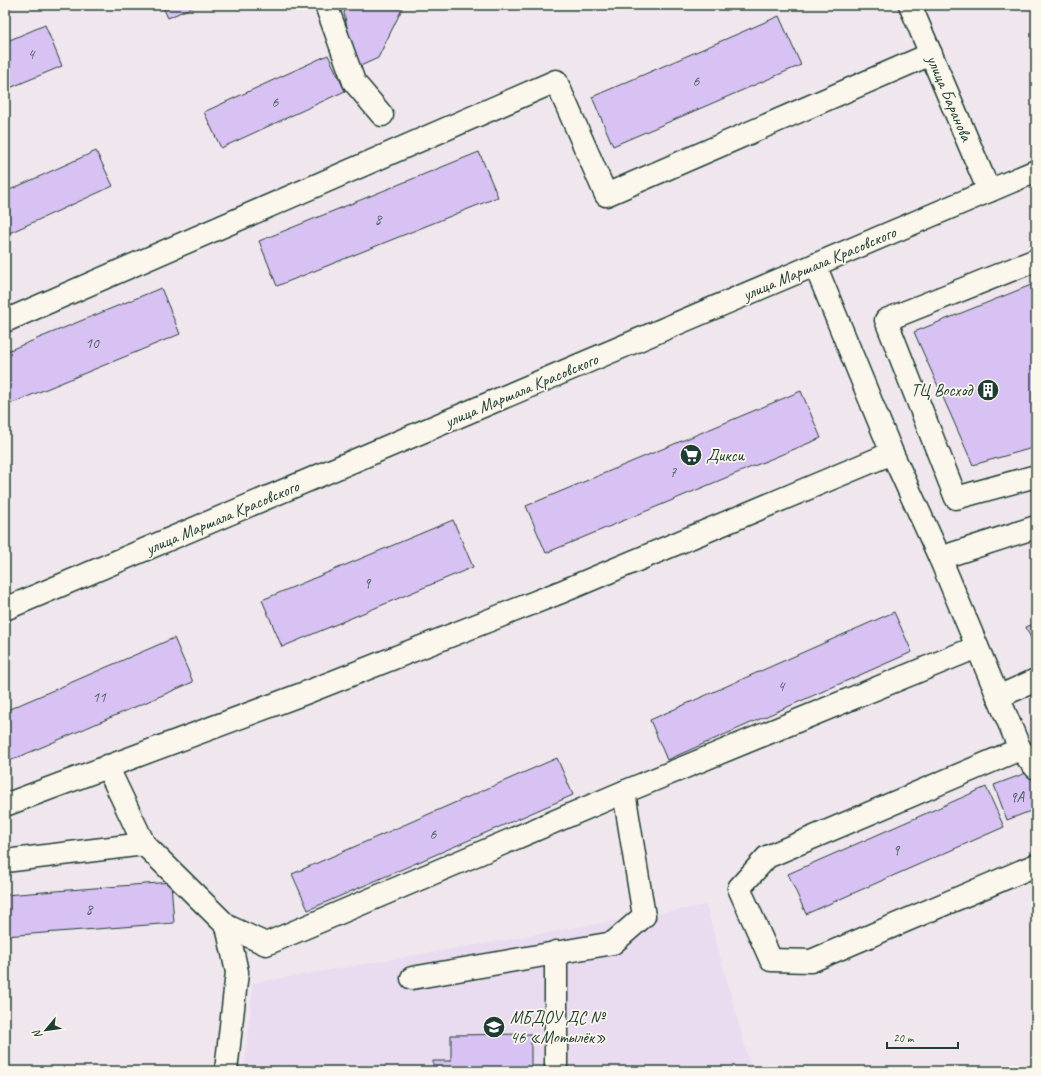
<svg xmlns="http://www.w3.org/2000/svg" width="1041" height="1076" viewBox="0 0 1041 1076" font-family="Caveat,sans-serif">
<style>
.built{fill:#e9dcf0}
.building{fill:#d8c2f3;stroke:#1f3d34}
.lines{fill:none;stroke-linecap:round;stroke-linejoin:round}
.minor-casing{stroke:#1f3d34;stroke-width:25}
.minor{stroke:#fbf7ec;stroke-width:22}
.labels{text-anchor:middle;stroke-width:3.5;stroke-linejoin:round;paint-order:stroke}
.number-label{font-size:15px;fill:#4d5e64}
.street-label{font-size:17px;fill:#1f3d34;stroke:#fbf7ec}
.poi-label{font-size:17px;fill:#1f3d34;stroke:#fbf7ec;text-anchor:start}
</style>
<rect width="100%" height="100%" fill="#f0e7ee"/>
<filter id="ink" filterUnits="userSpaceOnUse"><feTurbulence type="fractalNoise" baseFrequency=".025" numOctaves="2"/><feDisplacementMap in="SourceGraphic" scale="8" xChannelSelector="R" yChannelSelector="G"/><feConvolveMatrix kernelMatrix="1 2 1 2 8 2 1 2 1" color-interpolation-filters="sRGB"/></filter>
<g filter="url(#ink)">
<g class="built">
<polygon points="5,5 26,5 5,14"/>
<polygon points="706,905 752,1071 244,1071 253,983"/>
</g>
<g class="building">
<polygon points="162,5 197,5 168,18"/>
<polygon points="347,5 404,5 378,58 356,68 344,13"/>
<polygon points="779,16 801,65 613,146 592,97"/>
<polygon points="45,25 62,66 5,90 5,42"/>
<polygon points="328,55 345,91 221,148 204,112"/>
<polygon points="96,151 113,186 5,235 5,192"/>
<polygon points="479,152 498,197 277,286 259,241"/>
<polygon points="1036,283 1036,447 973,465 914,332"/>
<polygon points="161,288 180,334 5,406 5,352"/>
<polygon points="801,391 821,438 546,553 526,506"/>
<polygon points="453,520 473,567 282,647 262,600"/>
<polygon points="894,612 912,652 667,760 650,720"/>
<polygon points="1036,623 1036,650 1026,627"/>
<polygon points="174,638 193,682 5,763 5,711"/>
<polygon points="557,758 573,795 308,910 292,874"/>
<polygon points="1034,770 1036,775 1036,809 1007,820 994,785"/>
<polygon points="986,787 1004,827 806,914 788,874"/>
<polygon points="171,882 174,923 5,936 5,895"/>
<polygon points="531,1034 531,1071 433,1071 433,1061 451,1061 451,1035"/>
</g>
<g class="lines">
<g class="minor-casing">
<g id="minor">
<polyline points="326,5 354,82 382,115"/>
<polyline points="910,5 989,191"/>
<polyline points="1036,260 886,320 956,498 1036,476"/>
<polyline points="815,265 892,453 940,558 1020,749 1036,768"/>
<polyline points="5,321 556,81 606,195 931,54"/>
<polyline points="940,558 1036,527"/>
<polyline points="5,609 1036,171"/>
<polyline points="998,697 1036,680"/>
<polyline points="1020,749 767,857 739,888 771,960 811,961 1036,865"/>
<polyline points="107,766 144,844 227,926 266,944 624,792 977,647"/>
<polyline points="5,805 305,693 561,592 892,453"/>
<polyline points="5,861 144,844"/>
<polyline points="556,952 556,1071"/>
<polyline points="412,978 613,943 644,916 624,792"/>
<polyline points="226,1071 237,972 227,926"/>
</g>
</g>
<use href="#minor" class="minor"/>
</g>
</g>
<defs>
<g id="building-disc" transform="scale(1.15)"><circle r="9.5" fill="#1f3d34" stroke="#fbf7ec"/><path d="M-4-6H4V6H1V3H-1V6H-4ZM-2.5-4.3h1.7v1.8h-1.7ZM.8-4.3h1.7v1.8H.8ZM-2.5-1h1.7V.8h-1.7ZM.8-1h1.7V.8H.8Z" fill="#fff"/></g>
<g id="supermarket-disc" transform="scale(1.15)"><circle r="9.5" fill="#1f3d34" stroke="#fbf7ec"/><path d="M-6-5.5h2.5l.6 2H6L4.5 2H-2.5L-4.4-4H-6ZM-1.5 3.2a1.3 1.3 0 1 0 .1 0ZM3 3.2a1.3 1.3 0 1 0 .1 0Z" fill="#fff"/></g>
<g id="school-disc" transform="scale(1.15)"><circle r="9.5" fill="#1f3d34" stroke="#fbf7ec"/><path d="M0-5L7-2L0 1L-7-2ZM-4 1L0 2.5L4 1V4Q0 6-4 4Z" fill="#fff"/></g>
</defs>
<g fill-rule="evenodd">
<use href="#building-disc" x="988" y="390"/>
<use href="#supermarket-disc" x="691" y="455"/>
<use href="#school-disc" x="494" y="1027"/>
</g>
<g class="labels">
<g class="number-label">
<text x="31" y="59">4</text>
<text x="696" y="86">6</text>
<text x="275" y="107">6</text>
<text x="378" y="224">8</text>
<text x="92" y="348">10</text>
<text x="673" y="477">7</text>
<text x="367" y="588">9</text>
<text x="781" y="691">4</text>
<text x="99" y="702">11</text>
<text x="1017" y="802">9А</text>
<text x="433" y="839">6</text>
<text x="896" y="855">9</text>
<text x="89" y="914">8</text>
</g>
<g class="street-label">
<text transform="translate(950 98) rotate(67)" y="6">улица Баранова</text>
<text transform="translate(819 263) rotate(-23)" y="6">улица Маршала Красовского</text>
<text transform="translate(521 390) rotate(-23)" y="6">улица Маршала Красовского</text>
<text transform="translate(222 517) rotate(-23)" y="6">улица Маршала Красовского</text>
</g>
<g class="poi-label">
<text x="972" y="396" text-anchor="end">ТЦ Восход</text>
<text x="706" y="461">Дикси</text>
<text x="510" y="1023">МБДОУ ДC №<tspan x="510" dy="20">46 «Мотылёк»</tspan></text>
</g>
</g>
<rect width="1041" height="1076" fill="none" stroke="#fbf7ec" stroke-width="20"/>
<rect x="10" y="10" width="1021" height="1056" fill="none" stroke="#1f3d34" stroke-width="1.5" filter="url(#ink)"/>
<g transform="translate(46 1030) rotate(241)" stroke="#fbf7ec" stroke-width="3" paint-order="stroke">
<path d="M0-3L7 15L0 10L-7 15Z" fill="#1f3d34"/>
<text y="-6" font-size="11" font-weight="bold" text-anchor="middle" fill="#1f3d34">N</text>
</g>
<path d="M887 1042v6h71v-6" fill="none" stroke="#1f3d34" stroke-width="2"/>
<text x="893" y="1042" font-size="12" fill="#1f3d34" stroke="#fbf7ec" stroke-width="3" paint-order="stroke">20 m</text>
</svg>
